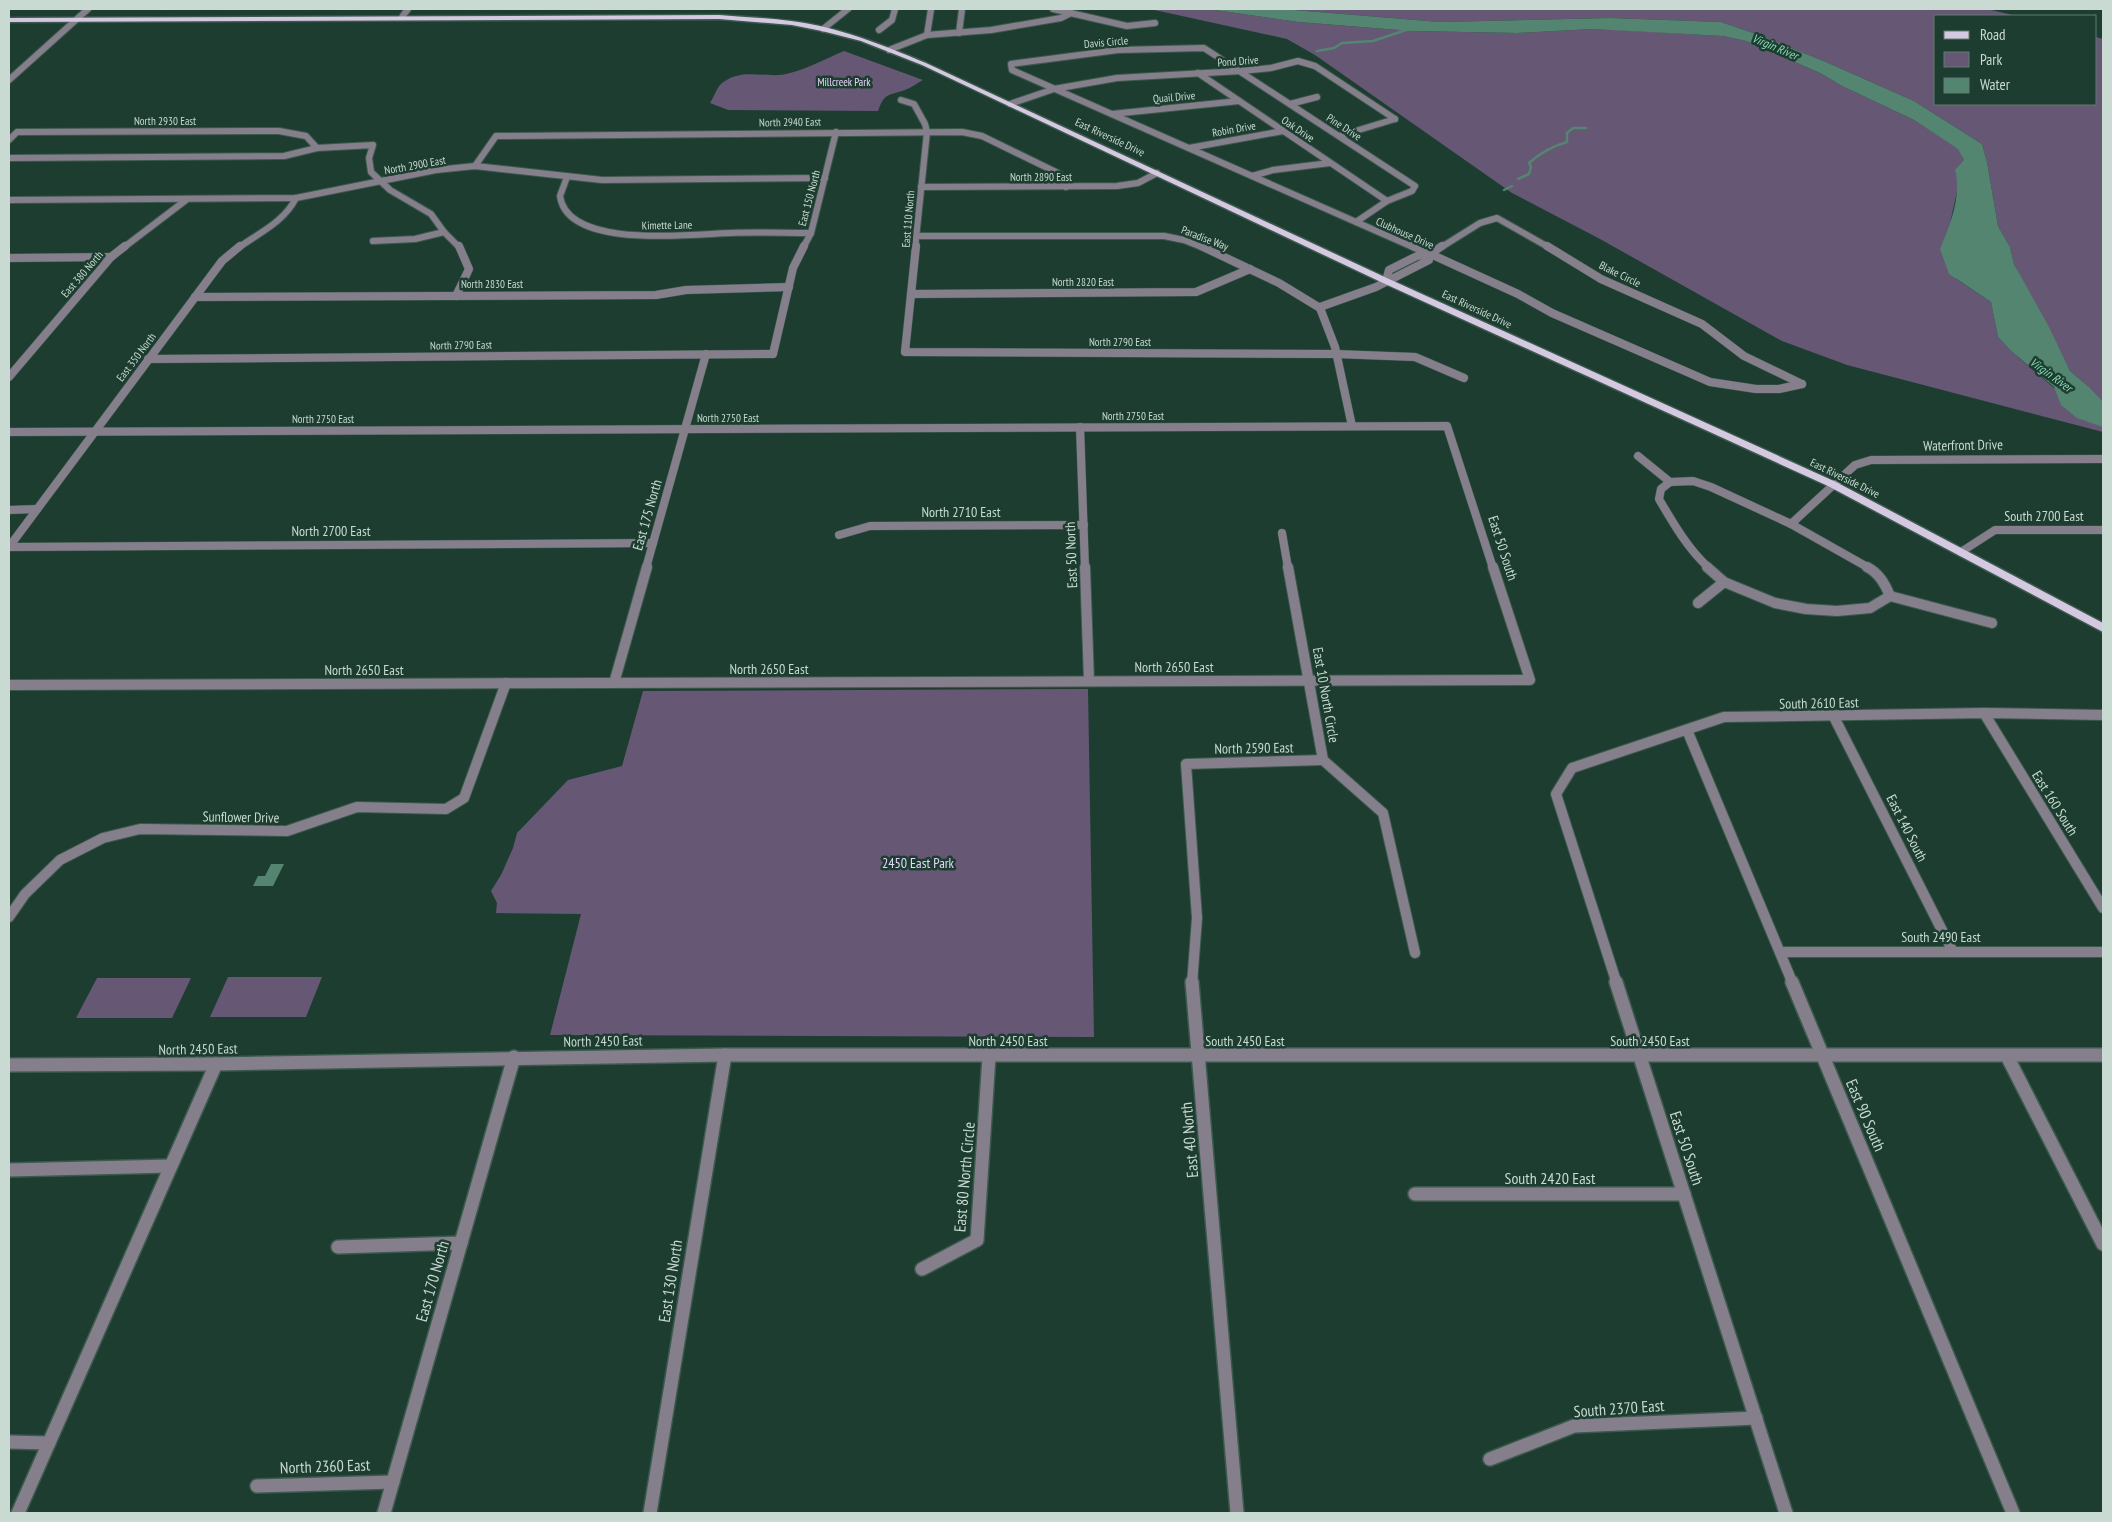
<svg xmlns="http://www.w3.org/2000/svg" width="2112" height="1522" viewBox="0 0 2112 1522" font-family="'PT Sans Narrow',sans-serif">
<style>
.green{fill:#665775}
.water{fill:#538570}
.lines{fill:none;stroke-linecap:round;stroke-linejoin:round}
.stream{stroke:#538570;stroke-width:2.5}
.minor-far3-casing{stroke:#3c594d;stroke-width:8}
.minor-far2-casing{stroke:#3c594d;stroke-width:9}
.minor-far1-casing{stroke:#3c594d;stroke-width:12}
.minor-casing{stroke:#3c594d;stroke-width:16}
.tertiary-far1-casing{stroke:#3c594d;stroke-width:8}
.tertiary-casing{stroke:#3c594d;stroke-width:16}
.primary-casing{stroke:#3c594d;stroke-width:3}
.minor-far3{stroke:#857f8b;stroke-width:6}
.minor-far2{stroke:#857f8b;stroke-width:8}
.minor-far1{stroke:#857f8b;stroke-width:10}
.minor{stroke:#857f8b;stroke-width:13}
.tertiary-far1{stroke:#857f8b;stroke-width:6}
.tertiary{stroke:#857f8b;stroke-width:13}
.primary{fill:#d5c8e1;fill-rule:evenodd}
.labels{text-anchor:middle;stroke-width:5;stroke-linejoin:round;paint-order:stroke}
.far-street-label{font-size:11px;fill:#c8dad2;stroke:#1d3d30}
.far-park-label{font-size:11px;fill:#e8d4fb;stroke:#1d3d30}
.far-water-label{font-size:12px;font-style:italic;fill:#8adbb9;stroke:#1d3d30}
.street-label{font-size:14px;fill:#c8dad2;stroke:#1d3d30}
.park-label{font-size:14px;fill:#e8d4fb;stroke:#1d3d30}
.near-street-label{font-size:16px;fill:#c8dad2;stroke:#1d3d30}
</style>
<rect width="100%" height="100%" fill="#1d3d30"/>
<g class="green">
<polygon points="1150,9 1208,9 1298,22 1411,31 1517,33 1592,29 1620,30 1723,36 1746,41 1820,73 1842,86 1914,120 1959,149 1964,160 1949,228 1956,279 1991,302 1998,337 2011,351 2054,388 2088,386 2070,371 2014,264 2010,247 1998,226 1987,162 1982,144 1914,101 1826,62 1762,36 1721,22 1611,18 1440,22 1282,9 1987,9 2017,16 1936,16 1936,104 2096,104 2096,37 2103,39 2103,432 1847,365 1782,341 1600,239 1512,193 1315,55 1287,39"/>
<path d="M 844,51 L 923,80 C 917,83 911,88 905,90 C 888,96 885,92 878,111 L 728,110 L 710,103 C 714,97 717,87 722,83 C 743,66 768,80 790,73 C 809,68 827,58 844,51 Z"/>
<polygon points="1088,689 1094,1037 550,1035 581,914 496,913 497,903 491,891 501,875 513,848 517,833 568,780 622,766 643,691"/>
<polygon points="228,977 322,977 306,1017 210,1017"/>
<polygon points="97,978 191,978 172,1018 76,1018"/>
</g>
<g class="water">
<path d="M 1208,9 L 1282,9 L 1440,22 L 1611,18 L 1721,22 L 1762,36 L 1826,62 L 1914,101 L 1982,144 L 1987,162 L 1998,226 L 2010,247 L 2014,264 L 2049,327 L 2070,371 L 2088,386 L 2103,402 L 2103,427 L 2077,418 L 2061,405 L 2054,387 L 2011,351 L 1998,337 L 1991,302 L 1949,274 L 1940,249 C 1950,225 1962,195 1955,170 L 1964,160 L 1958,149 L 1914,120 L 1842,86 L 1820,73 L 1746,41 L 1723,36 L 1592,29 L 1517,33 L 1411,31 L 1298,22 Z"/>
<polygon points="271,864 284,864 273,886 253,886 258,876 265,876"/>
</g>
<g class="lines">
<g class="stream">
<polyline points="1317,51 1334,48 1342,43 1373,41 1409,29"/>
<path d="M 1518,179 L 1529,174 L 1531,167 L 1529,163 C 1540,153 1553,146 1567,142 L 1567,133 L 1573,128 L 1586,128"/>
<polyline points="1504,190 1512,186"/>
</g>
<g class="minor-far3-casing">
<g id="minor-far3">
<polyline points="1053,9 1127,26 1155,23"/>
<polyline points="402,17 408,9"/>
<polyline points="823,29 848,9"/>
<polyline points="879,30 892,20 895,9"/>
<polyline points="959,33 962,9"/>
<polyline points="927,35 931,9"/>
<polygon points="1204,48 1415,186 1412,191 1387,201 1356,222 1012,70 1011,64 1118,50"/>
<polyline points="889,50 927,35 991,30 1061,18 1071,13"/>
<polyline points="1198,73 1387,201"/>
<polyline points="901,100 914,104 925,124 927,132 915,248"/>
<polyline points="1010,104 1054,89 1117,78 1241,71 1271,68 1298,61 1315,66 1395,119"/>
<polyline points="1290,104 1317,97"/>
<polyline points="1112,114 1239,101"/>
<polyline points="1339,136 1395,119"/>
<polyline points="9,140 17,132 279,131 306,136 317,148"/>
<polyline points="1189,148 1283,131"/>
<polyline points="9,158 284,156 317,148 373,145 369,158 371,172 390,190 431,214 444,232 460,248"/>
<polyline points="475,166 496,136 962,132 982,136 1060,174 1066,187"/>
<polyline points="1252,176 1273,170 1330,163"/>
<path d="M 567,177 L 560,196 C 567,250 693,234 731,233 C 757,232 784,233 811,233"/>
<polyline points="921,187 1117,186 1138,183 1157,173"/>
<polyline points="9,200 296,198 436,170 475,166 602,180 825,178"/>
<polyline points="1356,222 1415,248"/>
<polyline points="917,236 1164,236 1184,240 1204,248"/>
<polyline points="373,241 415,239 444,232"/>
<polyline points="123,248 186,200"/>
<path d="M 238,248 C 259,233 284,222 296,198"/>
<polyline points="803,248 811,233 836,132"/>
<polyline points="1440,248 1480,223 1497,218 1550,248"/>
</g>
</g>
<g class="minor-far2-casing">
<g id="minor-far2">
<polyline points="916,246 905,352 1336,354 1415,357 1464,378"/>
<polyline points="1201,246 1279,283 1320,308 1335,347 1352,426"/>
<polyline points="1413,246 1518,294 1552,313 1710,382 1756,389 1779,389 1802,384"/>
<polyline points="1547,246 1601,279 1702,324 1744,356 1802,384"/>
<polyline points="9,258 111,257"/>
<polyline points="1386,281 1389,270 1417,256 1430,254 1442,246"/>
<polyline points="911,294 1196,292 1250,269"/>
<polyline points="456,296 469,269 459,246"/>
<polyline points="195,297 656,295 686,290 789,287"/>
<polyline points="1320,307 1376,287 1429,260 1430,254"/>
<polyline points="148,359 773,354 793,268 804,246"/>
<polyline points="9,377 111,257 125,246"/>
<polyline points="1080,427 1085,568"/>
<polyline points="9,432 1447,426 1493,568"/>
<polyline points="1638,456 1670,482"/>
<polyline points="9,510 37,509"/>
<polyline points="1791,524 1855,465 1871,460 2103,459"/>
<polyline points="1282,533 1288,568"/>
<polyline points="839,535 870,526 1084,525"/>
<polyline points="9,547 653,543"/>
<polyline points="9,547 222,261 240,246"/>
<polyline points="1961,552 1995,530 2103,530"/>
<polyline points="646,568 706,354"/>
<path d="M 1709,568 C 1688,549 1673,523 1659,499 L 1661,489 L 1670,482 L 1693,481 L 1711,487 L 1791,524 L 1869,568"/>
</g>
</g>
<g class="minor-far1-casing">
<g id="minor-far1">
<polyline points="1085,567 1089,681"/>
<polyline points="1288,567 1323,760 1383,813 1415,953"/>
<polyline points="1707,567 1724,582 1775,603 1806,609 1837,611 1870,608 1890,596"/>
<path d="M 1867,567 C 1879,573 1885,584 1890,596"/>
<polyline points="1890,596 1992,623"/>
<polyline points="1698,603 1724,582"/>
<polyline points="614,683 647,567"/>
<polyline points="9,685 1530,680 1493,567"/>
<polyline points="1984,713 2103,908"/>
<polyline points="1834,717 1953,952"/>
<polyline points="1687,730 1793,984"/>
<polyline points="9,917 25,894 60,860 103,838 140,829 287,831 357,807 446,809 464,798 506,683"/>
<polyline points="1780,952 2103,952"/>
<polyline points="1192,984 1197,918 1186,764 1323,760"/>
<polyline points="1617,984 1556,794 1572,768 1724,717 1984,713 2103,715"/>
</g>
</g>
<g class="minor-casing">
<g id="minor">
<polyline points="1192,982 1237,1513"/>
<polyline points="1616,982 1786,1513"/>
<polyline points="1792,982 2013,1513"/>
<polyline points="2007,1056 2103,1244"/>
<polyline points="9,1170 170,1166"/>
<polyline points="1415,1194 1684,1194"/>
<polyline points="338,1247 461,1243"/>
<polyline points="922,1269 977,1240 989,1056"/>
<polyline points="9,1442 49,1443"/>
<polyline points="1490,1459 1574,1426 1756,1418"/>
<polyline points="257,1486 393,1482"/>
<polyline points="18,1513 216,1064"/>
<polyline points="384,1513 514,1057"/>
<polyline points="650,1513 725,1055"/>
</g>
</g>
<g class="tertiary-far1-casing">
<polyline id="tertiary-far1" points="9,80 88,9"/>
</g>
<g class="tertiary-casing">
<polyline id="tertiary" points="9,1065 216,1064 725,1055 2103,1055"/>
</g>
<g class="primary-casing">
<path id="primary" d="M 719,15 C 743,17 768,18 791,21 C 839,27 883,45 926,63 L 1389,279 L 1836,482 L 2103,623 L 2103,632 L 1828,486 L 1383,283 L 922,65 L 861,41 L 822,31 L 792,25 L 719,19 L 9,22 L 9,18 Z"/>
</g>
<use href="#minor-far3" class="minor-far3"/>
<use href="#minor-far2" class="minor-far2"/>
<use href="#minor-far1" class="minor-far1"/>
<use href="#minor" class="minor"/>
<use href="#tertiary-far1" class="tertiary-far1"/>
<use href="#tertiary" class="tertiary"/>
<use href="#primary" class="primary"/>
</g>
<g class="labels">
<g class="far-street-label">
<text transform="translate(1106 42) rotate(-5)" y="4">Davis Circle</text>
<text transform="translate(1238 61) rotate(-4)" y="4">Pond Drive</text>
<text transform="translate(1174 97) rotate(-5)" y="4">Quail Drive</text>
<text x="165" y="125">North 2930 East</text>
<text transform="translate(790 122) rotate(-1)" y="4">North 2940 East</text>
<text transform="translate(1344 127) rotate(33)" y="4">Pine Drive</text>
<text transform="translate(1234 129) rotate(-10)" y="4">Robin Drive</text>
<text transform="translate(1298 129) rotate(34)" y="4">Oak Drive</text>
<text transform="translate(1110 137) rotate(25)" y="4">East Riverside Drive</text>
<text transform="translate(415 165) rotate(-10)" y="4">North 2900 East</text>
<text x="1041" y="181">North 2890 East</text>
<text transform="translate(809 198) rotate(-75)" y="4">East 150 North</text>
<text transform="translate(908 219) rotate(-85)" y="4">East 110 North</text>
<text transform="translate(667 225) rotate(-1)" y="4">Kimette Lane</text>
<text transform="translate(1405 233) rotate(24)" y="4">Clubhouse Drive</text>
<text transform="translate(1205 238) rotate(21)" y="4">Paradise Way</text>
<text transform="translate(82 274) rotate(-49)" y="4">East 380 North</text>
<text transform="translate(1620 274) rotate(26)" y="4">Blake Circle</text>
<text x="1083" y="286">North 2820 East</text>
<text x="492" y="288">North 2830 East</text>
<text transform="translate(1477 309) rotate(25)" y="4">East Riverside Drive</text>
<text x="1120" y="346">North 2790 East</text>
<text transform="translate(461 345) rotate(-1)" y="4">North 2790 East</text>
<text transform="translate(136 357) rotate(-53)" y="4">East 350 North</text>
<text x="1133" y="420">North 2750 East</text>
<text x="728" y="422">North 2750 East</text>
<text x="323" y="423">North 2750 East</text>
<text transform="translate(1845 478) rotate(26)" y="4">East Riverside Drive</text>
</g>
<g class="far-park-label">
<text x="844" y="86">Millcreek Park</text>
</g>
<g class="far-water-label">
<text transform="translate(1775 47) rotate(23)" y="4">Virgin River</text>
<text transform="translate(2051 375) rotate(36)" y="4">Virgin River</text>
</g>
<g class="street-label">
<text transform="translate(1963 445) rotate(-1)" y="5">Waterfront Drive</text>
<text x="961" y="517">North 2710 East</text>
<text transform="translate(647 515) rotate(-74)" y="5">East 175 North</text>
<text x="2044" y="521">South 2700 East</text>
<text x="331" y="536">North 2700 East</text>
<text transform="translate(1503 548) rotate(72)" y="5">East 50 South</text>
<text transform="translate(1071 555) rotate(-92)" y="5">East 50 North</text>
<text x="1174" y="672">North 2650 East</text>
<text x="769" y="674">North 2650 East</text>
<text x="364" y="675">North 2650 East</text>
<text transform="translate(1326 695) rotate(80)" y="5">East 10 North Circle</text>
<text transform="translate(1819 703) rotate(-1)" y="5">South 2610 East</text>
<text transform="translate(1254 748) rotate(-1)" y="5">North 2590 East</text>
<text transform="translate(2055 803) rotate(58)" y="5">East 160 South</text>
<text transform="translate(241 817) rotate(1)" y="5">Sunflower Drive</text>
<text transform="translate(1907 828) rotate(63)" y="5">East 140 South</text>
<text x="1941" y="942">South 2490 East</text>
<text transform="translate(603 1041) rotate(-1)" y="5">North 2450 East</text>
<text x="1008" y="1046">North 2450 East</text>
<text x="1245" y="1046">South 2450 East</text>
<text x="1650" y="1046">South 2450 East</text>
<text transform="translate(198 1049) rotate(-1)" y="5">North 2450 East</text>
</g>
<g class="park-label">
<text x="918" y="868">2450 East Park</text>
</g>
<g class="near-street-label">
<text transform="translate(1866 1115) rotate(67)" y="6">East 90 South</text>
<text transform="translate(1189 1140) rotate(-95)" y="6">East 40 North</text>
<text transform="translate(1687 1148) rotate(72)" y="6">East 50 South</text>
<text transform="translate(964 1177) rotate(-85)" y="6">East 80 North Circle</text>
<text x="1550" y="1184">South 2420 East</text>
<text transform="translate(432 1281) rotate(-74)" y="6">East 170 North</text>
<text transform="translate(670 1281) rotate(-81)" y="6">East 130 North</text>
<text transform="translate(1619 1408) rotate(-4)" y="6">South 2370 East</text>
<text transform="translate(325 1466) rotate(-2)" y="6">North 2360 East</text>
</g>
</g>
<rect width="2112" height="1522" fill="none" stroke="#c8dad2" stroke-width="20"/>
<rect x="1934" y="15" width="162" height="90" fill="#1d3d30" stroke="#617c71"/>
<rect x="1944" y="31" width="25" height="8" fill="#d5c8e1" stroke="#617c71"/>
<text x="1980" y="40" font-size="15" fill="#c8dad2">Road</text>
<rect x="1944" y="52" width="25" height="15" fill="#665775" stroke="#617c71"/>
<text x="1980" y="65" font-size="15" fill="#c8dad2">Park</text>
<rect x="1944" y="78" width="25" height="15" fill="#538570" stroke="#617c71"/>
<text x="1980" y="90" font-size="15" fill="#c8dad2">Water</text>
</svg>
